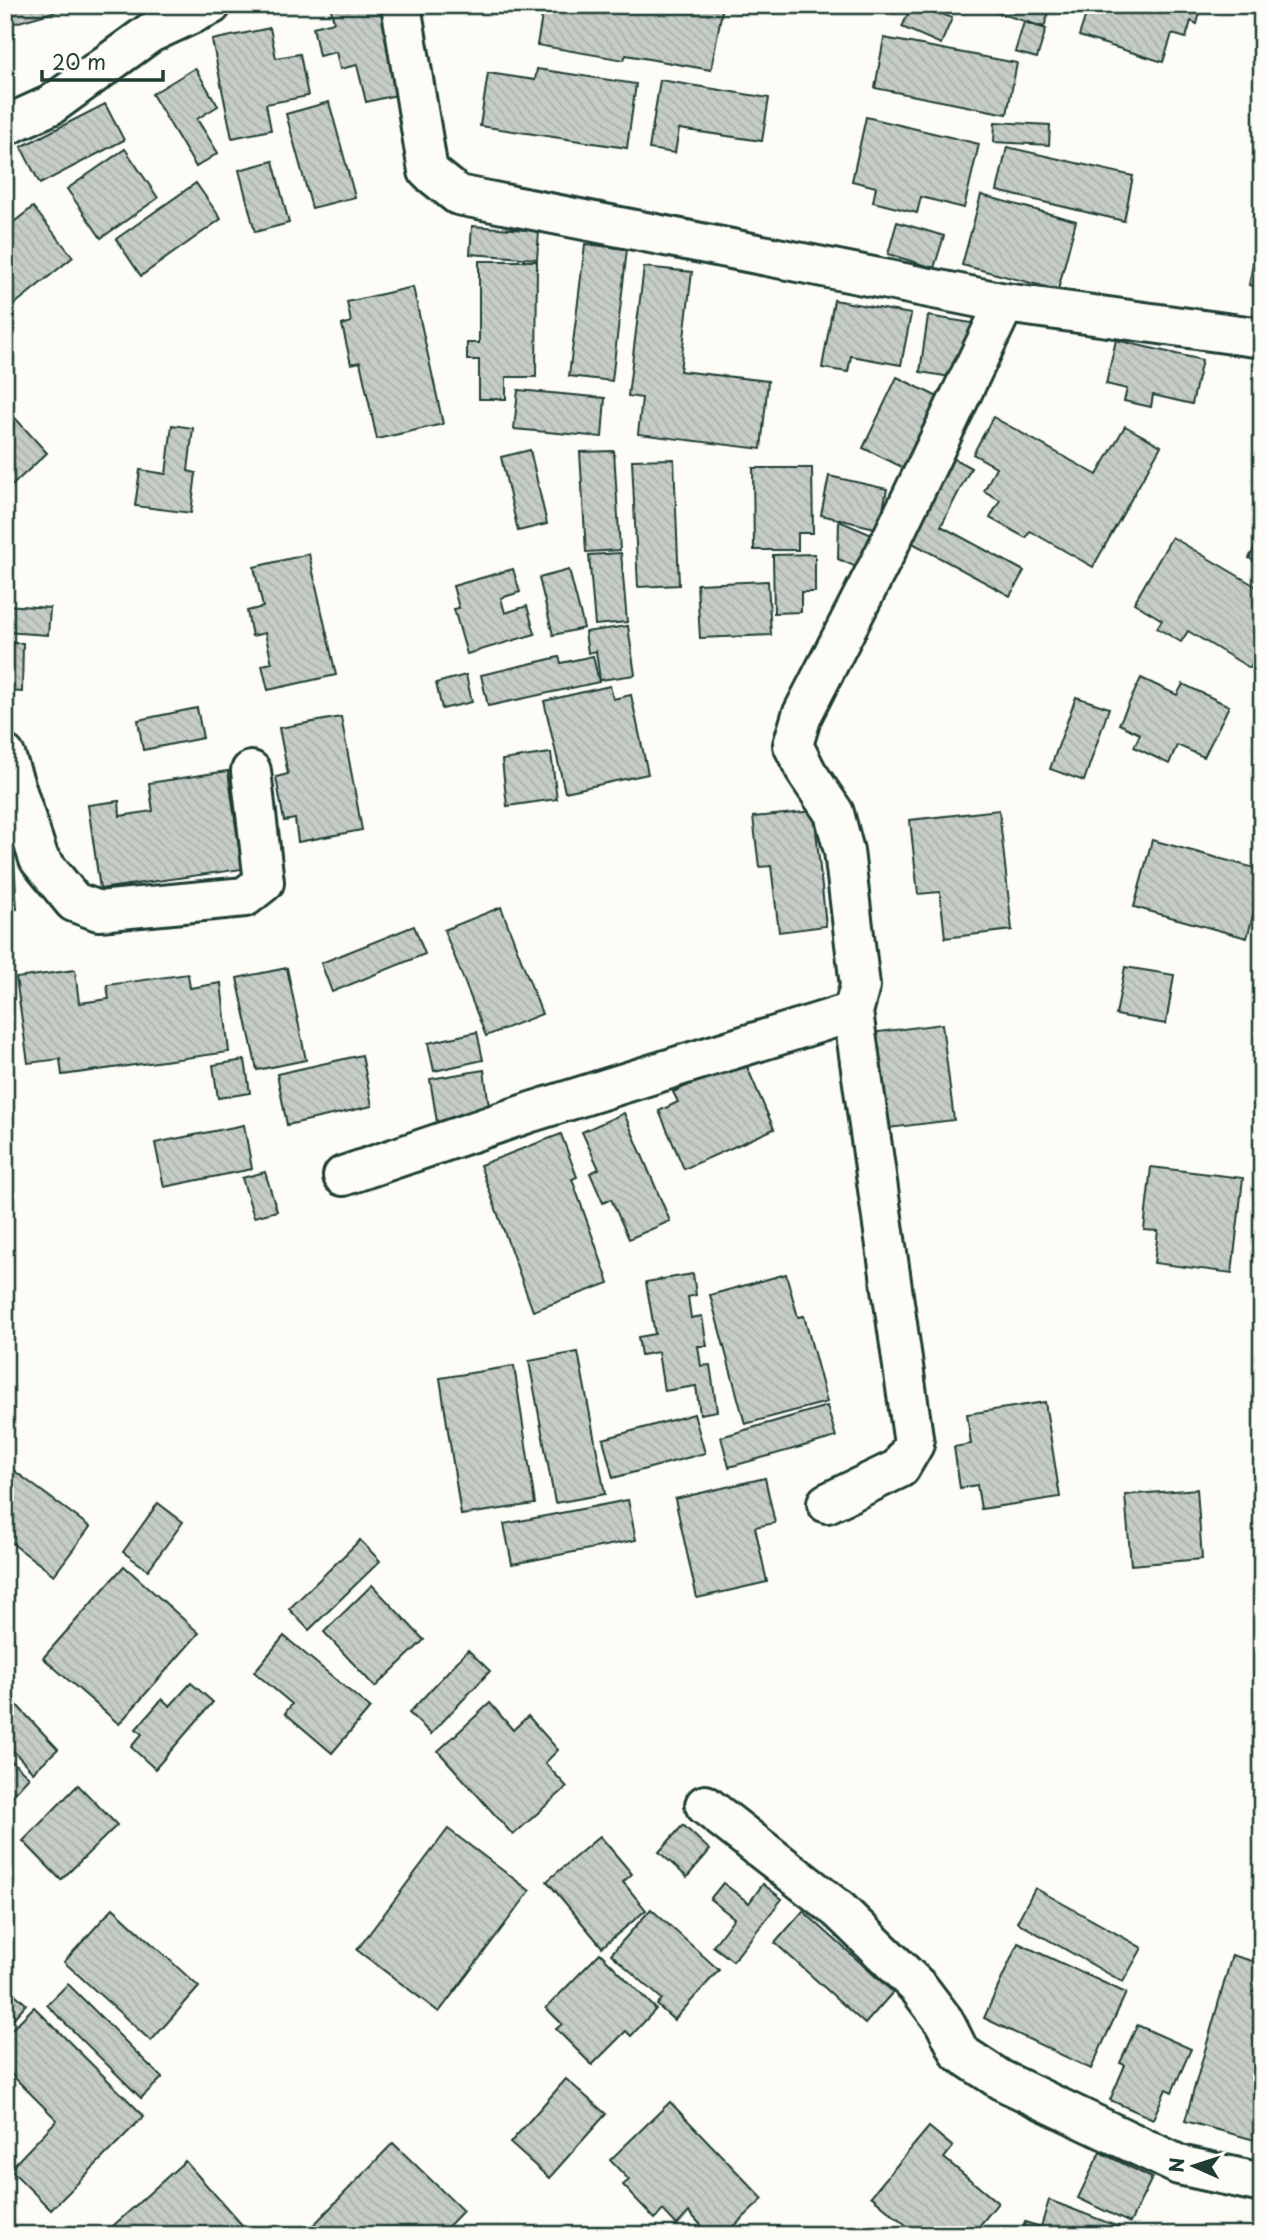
<svg xmlns="http://www.w3.org/2000/svg" width="1267" height="2240" viewBox="0 0 1267 2240" font-family="'Playpen Sans',sans-serif">
<style>
.building{fill:url(#building-back-hatch);stroke:#1f3d34;stroke-width:2}
.lines{fill:none;stroke-linecap:round;stroke-linejoin:round}
.street-casing{stroke:#1f3d34;stroke-width:44}
.street{stroke:#fdfcf7;stroke-width:38}
</style>
<defs>
<pattern id="building-back-hatch" width="6" height="6" patternUnits="userSpaceOnUse" patternTransform="scale(1.75)"><rect width="6" height="6" fill="#c6cdc7"/><path d="M-1 5l2 2M0 0l6 6M5-1l2 2" fill="none" stroke="#aab1ac"/></pattern>
</defs>
<rect width="100%" height="100%" fill="#fdfcf7"/>
<filter id="ink" filterUnits="userSpaceOnUse"><feTurbulence type="fractalNoise" baseFrequency=".0143" numOctaves="2"/><feDisplacementMap in="SourceGraphic" scale="14" xChannelSelector="R" yChannelSelector="G"/><feConvolveMatrix kernelMatrix="1 2 1 2 8 2 1 2 1" color-interpolation-filters="sRGB"/></filter>
<g filter="url(#ink)">
<g class="building">
<polygon points="5,5 78,5 5,26"/>
<polygon points="330,5 385,5 405,93 366,102 357,65 340,69 336,52 319,56 313,27 334,22"/>
<polygon points="544,5 723,5 711,70 626,55 624,60 537,45"/>
<polygon points="912,5 937,5 935,11 952,18 941,44 902,27"/>
<polygon points="1084,5 1081,15 1051,6 1044,27 975,6"/>
<polygon points="1089,5 1202,5 1197,24 1191,21 1186,38 1172,34 1163,62 1079,36"/>
<polygon points="1024,22 1046,29 1037,58 1015,52"/>
<polygon points="270,28 276,58 300,54 308,96 266,104 271,130 232,138 212,40"/>
<polygon points="884,38 1017,63 1007,114 875,88"/>
<polygon points="195,68 218,106 197,119 218,153 196,167 152,94"/>
<polygon points="537,69 636,84 627,148 480,126 488,73 535,80"/>
<polygon points="660,80 769,98 762,141 679,129 675,153 649,149"/>
<polygon points="329,102 355,197 312,208 286,114"/>
<polygon points="105,104 124,140 40,184 21,147"/>
<polygon points="866,117 979,144 964,208 921,197 917,213 873,202 876,187 852,181"/>
<polygon points="995,122 1050,125 1049,145 994,142"/>
<polygon points="1007,147 1133,176 1124,221 997,191"/>
<polygon points="125,149 158,198 101,238 67,189"/>
<polygon points="273,161 289,223 255,232 239,170"/>
<polygon points="196,183 221,219 141,276 116,239"/>
<polygon points="981,195 1076,221 1058,290 962,265"/>
<polygon points="33,207 73,257 5,312 5,229"/>
<polygon points="897,222 944,236 934,268 888,254"/>
<polygon points="472,226 539,231 537,259 470,254"/>
<polygon points="585,244 627,249 612,381 569,376"/>
<polygon points="1256,248 1262,249 1262,288 1249,285"/>
<polygon points="479,261 537,261 536,377 506,377 506,399 479,399 479,360 467,360 467,343 479,343"/>
<polygon points="644,267 692,272 680,371 768,381 761,449 638,434 642,398 628,396"/>
<polygon points="413,287 443,424 377,439 360,362 351,364 342,325 351,322 347,302"/>
<polygon points="834,300 911,314 901,365 851,356 848,372 822,368"/>
<polygon points="928,316 972,323 963,379 920,372"/>
<polygon points="1116,340 1202,360 1192,404 1153,395 1151,407 1124,401 1127,389 1106,384"/>
<polygon points="897,377 946,401 912,472 863,448"/>
<polygon points="518,390 605,398 602,437 514,429"/>
<polygon points="5,407 47,453 6,491 5,490"/>
<polygon points="993,417 1097,475 1125,426 1161,446 1093,567 1030,531 1026,538 990,518 1000,500 984,491 996,467 973,454"/>
<polygon points="172,425 193,428 188,471 196,473 191,513 135,506 140,470 166,474"/>
<polygon points="530,450 547,524 518,531 501,457"/>
<polygon points="614,451 620,550 586,552 580,452"/>
<polygon points="951,457 971,468 941,526 1024,571 1010,596 907,540"/>
<polygon points="674,459 679,585 638,587 632,460"/>
<polygon points="753,468 812,468 813,533 798,533 798,550 754,550"/>
<polygon points="829,476 887,489 879,529 821,515"/>
<polygon points="839,521 879,538 866,571 838,559"/>
<polygon points="1172,537 1262,590 1262,648 1250,668 1188,631 1181,642 1157,628 1162,620 1134,603"/>
<polygon points="1261,537 1262,538 1262,566 1249,558"/>
<polygon points="621,553 627,622 595,625 589,555"/>
<polygon points="309,554 336,675 268,690 262,665 272,663 265,633 252,636 247,611 263,607 254,567"/>
<polygon points="815,554 815,592 801,592 801,612 774,613 773,555"/>
<polygon points="513,569 520,592 501,598 505,613 527,606 535,634 467,654 454,609 459,608 453,586"/>
<polygon points="569,570 584,628 553,635 539,578"/>
<polygon points="768,581 771,635 700,638 697,584"/>
<polygon points="5,605 50,608 48,635 5,632"/>
<polygon points="628,626 635,675 600,680 596,651 588,653 585,632"/>
<polygon points="5,643 23,643 22,692 5,691"/>
<polygon points="593,656 599,682 488,706 481,675 559,657 561,663"/>
<polygon points="466,675 472,702 442,709 436,683"/>
<polygon points="1141,678 1177,695 1183,684 1229,706 1204,757 1177,745 1169,764 1134,747 1140,734 1119,724"/>
<polygon points="610,686 613,699 631,695 648,774 565,792 544,701"/>
<polygon points="1076,697 1109,708 1084,781 1050,769"/>
<polygon points="197,708 203,738 143,750 138,720"/>
<polygon points="341,717 362,830 298,842 295,819 284,821 276,777 288,774 279,728"/>
<polygon points="551,753 557,799 507,806 502,760"/>
<polygon points="228,771 242,869 100,889 88,805 119,801 120,816 153,811 149,783"/>
<polygon points="999,810 1012,930 945,938 940,892 918,894 910,820"/>
<polygon points="814,811 826,926 779,932 771,866 759,867 753,817"/>
<polygon points="1152,840 1262,870 1262,881 1247,938 1134,907"/>
<polygon points="13,844 17,909 5,910 5,845"/>
<polygon points="501,907 542,1014 486,1036 444,930"/>
<polygon points="414,926 425,954 332,992 321,963"/>
<polygon points="1125,967 1174,975 1166,1024 1116,1015"/>
<polygon points="287,968 306,1060 257,1070 237,978"/>
<polygon points="75,970 79,1003 109,999 107,985 188,974 190,988 221,983 229,1052 62,1075 60,1059 28,1063 16,978"/>
<polygon points="942,1024 954,1120 881,1129 870,1033"/>
<polygon points="477,1032 483,1060 434,1071 428,1043"/>
<polygon points="362,1055 372,1106 287,1125 277,1074"/>
<polygon points="245,1060 250,1093 218,1098 213,1065"/>
<polygon points="744,1060 774,1129 684,1169 659,1111 678,1102 673,1092"/>
<polygon points="484,1070 490,1114 437,1122 430,1079"/>
<polygon points="624,1113 670,1221 629,1239 611,1199 603,1203 590,1173 599,1169 582,1132"/>
<polygon points="244,1125 252,1169 164,1187 155,1143"/>
<polygon points="561,1134 577,1177 572,1179 609,1283 533,1311 480,1165"/>
<polygon points="1151,1167 1243,1178 1232,1273 1154,1263 1158,1231 1144,1230"/>
<polygon points="265,1172 277,1211 254,1217 242,1178"/>
<polygon points="693,1274 696,1295 688,1297 691,1318 702,1316 707,1346 698,1346 701,1366 710,1365 717,1411 700,1414 696,1386 664,1391 658,1352 641,1355 638,1337 655,1334 646,1282"/>
<polygon points="786,1274 798,1317 804,1316 827,1402 745,1424 710,1295"/>
<polygon points="578,1352 605,1494 555,1503 529,1361"/>
<polygon points="514,1366 535,1504 461,1515 440,1378"/>
<polygon points="1045,1402 1060,1497 981,1509 977,1485 960,1488 954,1447 971,1444 967,1414"/>
<polygon points="827,1406 836,1437 729,1467 721,1437"/>
<polygon points="694,1414 705,1453 613,1478 603,1439"/>
<polygon points="5,1464 90,1527 54,1575 5,1538"/>
<polygon points="765,1478 775,1523 755,1527 767,1582 697,1598 675,1499"/>
<polygon points="1197,1489 1202,1559 1131,1565 1125,1495"/>
<polygon points="628,1500 636,1540 512,1564 504,1524"/>
<polygon points="158,1503 183,1522 148,1570 123,1552"/>
<polygon points="360,1540 380,1561 309,1630 289,1609"/>
<polygon points="124,1566 199,1633 119,1724 43,1658"/>
<polygon points="372,1585 424,1640 375,1687 324,1632"/>
<polygon points="284,1636 370,1708 332,1753 285,1713 292,1704 254,1672"/>
<polygon points="468,1650 490,1671 431,1734 409,1713"/>
<polygon points="191,1683 213,1702 155,1769 131,1747 142,1734 136,1729 162,1699 170,1706"/>
<polygon points="13,1701 58,1749 33,1772 5,1742 5,1708"/>
<polygon points="490,1703 513,1730 528,1716 558,1750 545,1763 567,1787 513,1835 438,1751"/>
<polygon points="5,1755 29,1777 5,1803"/>
<polygon points="78,1785 117,1825 61,1880 23,1841"/>
<polygon points="683,1825 710,1850 687,1877 659,1852"/>
<polygon points="448,1829 530,1891 439,2012 357,1950"/>
<polygon points="600,1836 632,1874 623,1882 646,1910 602,1947 547,1881"/>
<polygon points="723,1883 749,1903 763,1884 782,1899 733,1961 713,1946 734,1918 710,1899"/>
<polygon points="1035,1888 1142,1948 1123,1982 1017,1922"/>
<polygon points="113,1908 199,1987 151,2041 64,1962"/>
<polygon points="651,1909 719,1970 674,2020 657,2005 662,1999 611,1954"/>
<polygon points="803,1911 893,1992 865,2024 775,1943"/>
<polygon points="1018,1943 1126,1993 1091,2069 984,2018"/>
<polygon points="600,1953 656,2009 631,2036 626,2031 592,2065 556,2029 562,2024 546,2008"/>
<polygon points="1232,1955 1262,1964 1262,2142 1185,2121"/>
<polygon points="68,1984 162,2078 141,2098 47,2005"/>
<polygon points="5,1985 26,2004 5,2028"/>
<polygon points="34,2007 144,2116 51,2210 10,2169 57,2120 5,2068 5,2036"/>
<polygon points="1137,2025 1191,2049 1172,2092 1166,2089 1153,2119 1110,2100 1125,2065 1120,2063"/>
<polygon points="566,2079 606,2114 549,2178 510,2143"/>
<polygon points="670,2102 763,2199 725,2235 710,2235 689,2212 677,2225 663,2210 655,2219 623,2185 629,2180 610,2160"/>
<polygon points="929,2127 953,2147 944,2158 998,2203 972,2235 918,2235 871,2196"/>
<polygon points="393,2143 463,2211 440,2235 304,2235"/>
<polygon points="1100,2152 1152,2178 1130,2223 1078,2198"/>
<polygon points="185,2161 251,2235 103,2235"/>
<polygon points="1049,2200 1119,2227 1117,2235 1021,2235 1025,2222 1041,2227"/>
</g>
<g class="lines">
<g class="street-casing">
<g id="street">
<polyline points="401,5 428,171 458,195 1005,303 1262,338"/>
<polyline points="5,126 51,105 150,33 211,5"/>
<polyline points="5,755 39,859 74,902 99,911 245,897 264,882 251,771"/>
<polyline points="343,1176 531,1112 853,1012"/>
<polyline points="827,1503 900,1468 914,1444 853,1012 860,986 844,851 834,813 807,773 793,745 802,715 885,553 1005,303"/>
<polyline points="705,1805 839,1910 919,1988 944,2021 960,2053 1001,2080 1179,2165 1262,2183"/>
</g>
</g>
<use href="#street" class="street"/>
</g>
</g>
<rect width="1267" height="2240" fill="none" stroke="#fdfcf7" stroke-width="28"/>
<rect x="14" y="14" width="1239" height="2212" fill="none" stroke="#1f3d34" stroke-width="2.5" filter="url(#ink)"/>
<g transform="translate(1194 2166) rotate(273)" stroke="#fdfcf7" stroke-width="5" paint-order="stroke">
<path d="M0-5L12 26L0 18L-12 26Z" fill="#1f3d34"/>
<text y="-10" font-size="19" font-weight="bold" text-anchor="middle" fill="#1f3d34">N</text>
</g>
<path d="M42 70v10h121v-10" fill="none" stroke="#1f3d34" stroke-width="3.5"/>
<text x="52" y="70" font-size="21" fill="#1f3d34" stroke="#fdfcf7" stroke-width="5" paint-order="stroke">20 m</text>
</svg>
